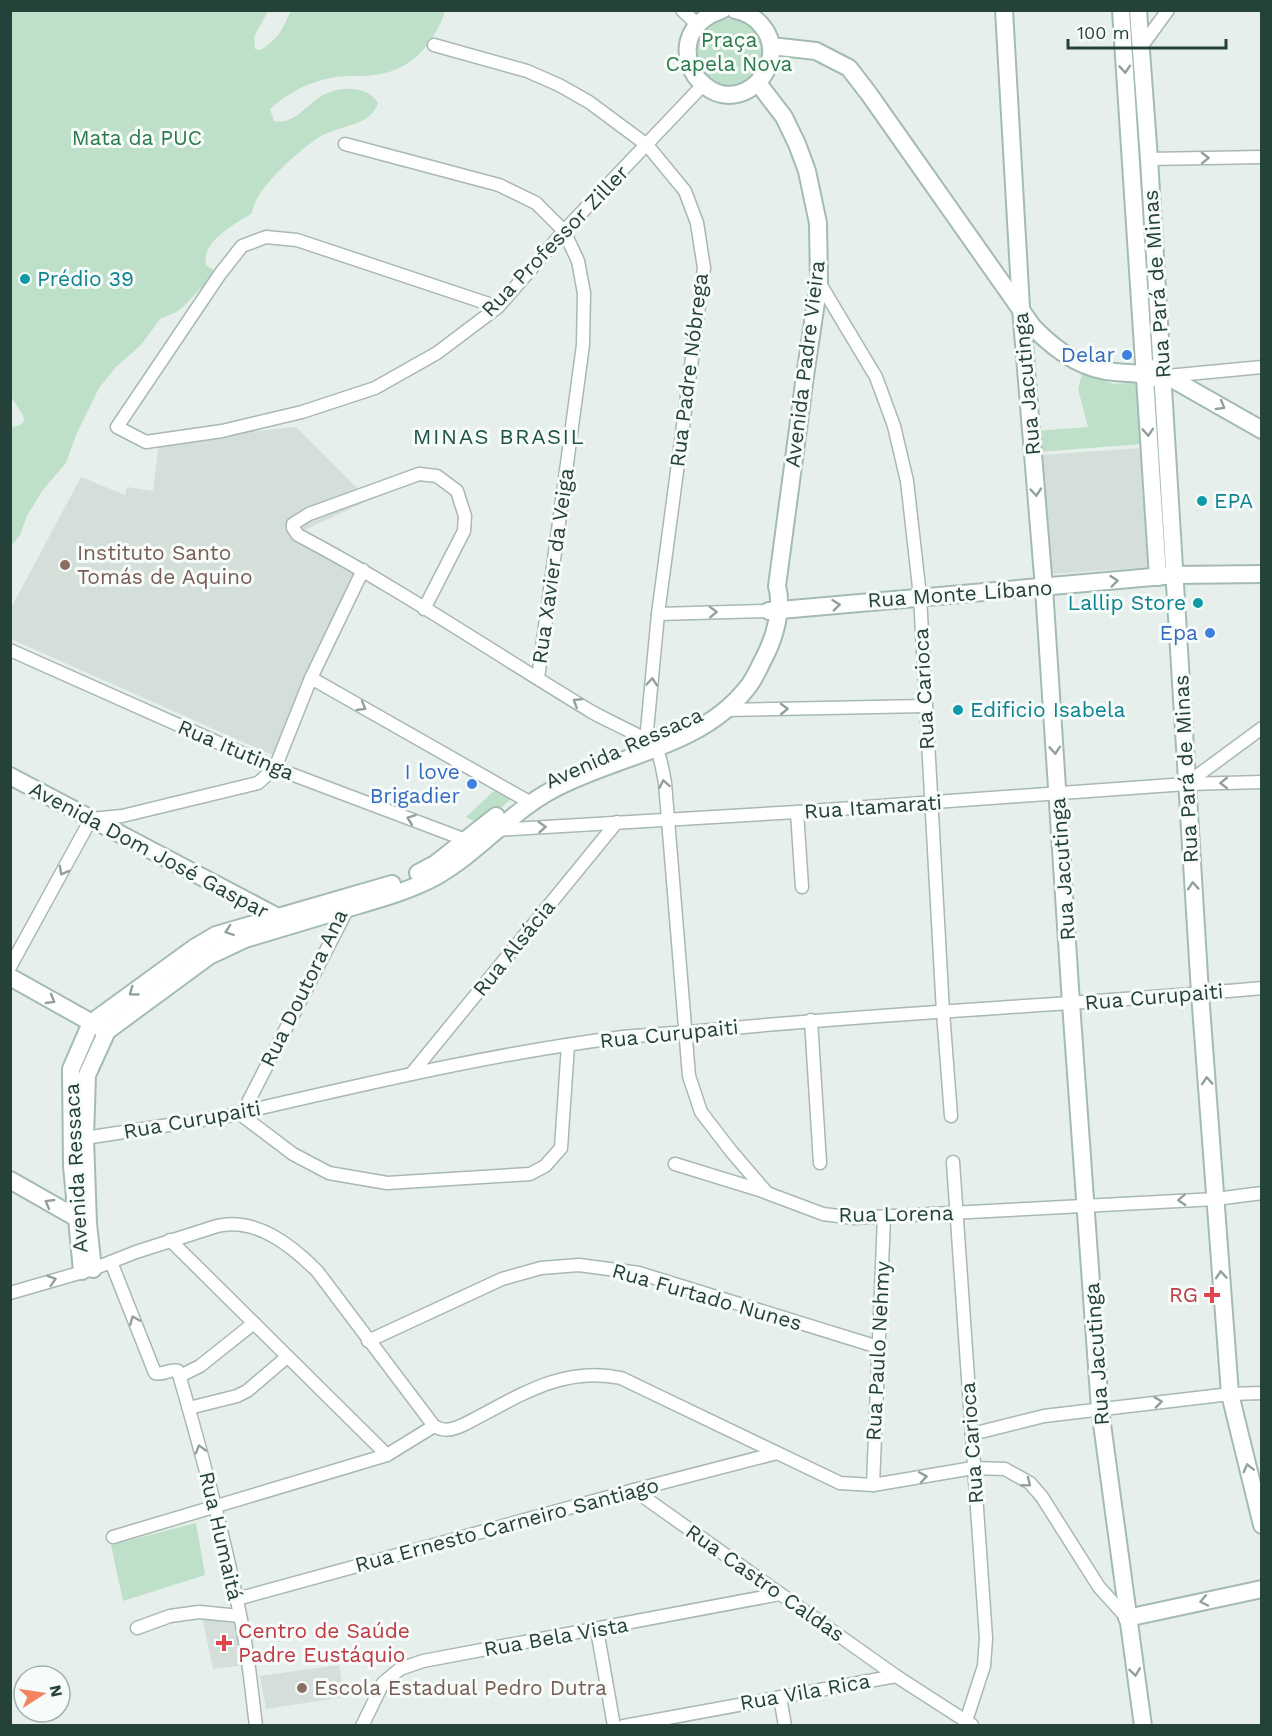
<svg xmlns="http://www.w3.org/2000/svg" width="1272" height="1736" viewBox="0 0 1272 1736" font-family="'Work Sans',sans-serif">
<style>
.built{fill:#d4dfda}
.green{fill:#bfe0c8}
.lines{fill:none;stroke-linecap:round;stroke-linejoin:round}
.street-casing{stroke:#a8b8b2;stroke-width:15}
.secondary-casing{stroke:#a4bbb3;stroke-width:20}
.street{stroke:#fff;stroke-width:12}
.secondary{stroke:#fff;stroke-width:16}
.oneway{stroke:#92a09c}
.culture-dot{fill:#0f9aa8;stroke:#f7fbf9;stroke-width:2}
.shop-dot{fill:#3f7fe0;stroke:#f7fbf9;stroke-width:2}
.education-dot{fill:#8d6e63;stroke:#f7fbf9;stroke-width:2}
.health-dot{fill:#e0444e;stroke:#f7fbf9;stroke-width:2}
.labels{text-anchor:middle;stroke-width:6;stroke-linejoin:round;paint-order:stroke}
.park-label{font-size:21px;fill:#2d7a4b;stroke:#f7fbf9}
.street-label{font-size:21px;fill:#24423a;stroke:#f7fbf9}
.culture-label{font-size:21px;fill:#0d838f;stroke:#f7fbf9;text-anchor:start}
.shop-label{font-size:21px;fill:#366cbe;stroke:#f7fbf9;text-anchor:end}
.education-label{font-size:21px;fill:#785e54;stroke:#f7fbf9;text-anchor:start}
.health-label{font-size:21px;fill:#be3a42;stroke:#f7fbf9;text-anchor:end}
.neighbourhood-label{font-size:22px;letter-spacing:1.5px;fill:#1f5548;stroke:#f7fbf9}
</style>
<rect width="100%" height="100%" fill="#e6efeb"/>
<g class="built">
<polygon points="296,427 369,500 294,535 359,568 277,757 11,639 11,608 81,477 125,495 127,487 153,491 159,441"/>
<polygon points="1142,448 1150,567 1050,574 1042,455"/>
<polygon points="202,1617 237,1620 245,1665 213,1669"/>
<polygon points="339,1665 344,1697 266,1709 260,1676"/>
</g>
<g class="green">
<path d="M 11,11 L 268,11 L 254,37 L 255,49 L 261,50 C 283,34 279,33 291,11 L 453,11 L 445,12 C 433,45 410,72 373,75 C 360,77 348,75 336,77 C 310,81 289,92 270,109 L 274,121 C 295,125 307,104 323,95 C 340,86 367,85 378,103 C 372,125 339,126 321,136 C 300,149 271,176 258,197 C 255,202 253,209 251,214 C 234,224 201,242 206,265 L 216,272 L 185,305 L 176,312 L 160,319 L 141,345 L 117,366 L 99,388 L 76,435 L 66,463 L 42,491 L 27,516 L 20,535 L 11,547 L 11,427 L 20,425 L 24,421 L 23,415 L 10,395 Z"/>
<circle cx="729" cy="52" r="33"/>
<polygon points="1082,374 1114,384 1142,382 1143,444 1038,452 1035,431 1088,427 1078,389"/>
<polygon points="499,786 517,794 481,825 466,817"/>
<polygon points="196,1523 205,1575 123,1601 111,1545"/>
</g>
<g class="lines">
<g class="street-casing">
<g id="street">
<polyline points="682,10 697,24"/>
<polyline points="434,45 527,71 559,85 589,102 647,145 685,191 697,223 704,268 658,614 646,741"/>
<polyline points="1141,47 1168,10"/>
<polyline points="345,144 499,185 536,203 564,231 578,261 584,293 583,345 538,678"/>
<polyline points="1149,159 1262,157"/>
<polyline points="819,282 876,377 894,426 907,481 920,596 943,1012 951,1116"/>
<polyline points="498,307 297,240 266,237 242,246 220,274 117,427 146,442 222,431 302,412 375,388 437,353 498,307 564,231 703,85"/>
<polyline points="1167,376 1262,367"/>
<path d="M 424,609 L 464,531 L 465,516 L 457,491 L 437,476 L 419,474 L 309,514 L 293,524 L 293,528 L 298,535 C 399,588 494,653 592,712 C 605,720 649,738 656,748 C 661,757 663,773 665,783 L 689,1076 L 701,1112 L 731,1151 L 767,1193 L 823,1214 L 854,1218 L 1216,1199 L 1262,1193"/>
<polyline points="658,614 768,611"/>
<polyline points="10,650 275,768 466,840"/>
<polyline points="311,678 531,803"/>
<polyline points="726,710 925,706"/>
<polyline points="1186,784 1262,728"/>
<polyline points="797,812 802,887"/>
<polyline points="494,830 797,812 1186,784 1262,782"/>
<polyline points="10,967 91,819 122,816 258,783 275,768 311,678 363,570"/>
<polyline points="811,1020 820,1163"/>
<polyline points="412,1073 617,822"/>
<polyline points="243,1112 348,908 347,903"/>
<polyline points="240,1114 293,1154 329,1173 387,1183 530,1174 545,1166 561,1148 568,1045"/>
<path d="M 85,1138 L 240,1114 L 243,1112 C 369,1083 495,1053 623,1037 C 652,1034 681,1033 711,1030 C 894,1012 1078,1005 1262,988"/>
<polyline points="953,1162 986,1638 984,1666 966,1721 967,1726"/>
<polyline points="675,1164 766,1192"/>
<polyline points="170,1240 387,1455"/>
<path d="M 111,1262 L 155,1373 C 162,1376 171,1368 178,1371 C 203,1457 226,1542 243,1630 C 249,1661 252,1694 256,1726"/>
<path d="M 10,1293 L 93,1269 L 136,1252 L 217,1226 C 256,1217 291,1245 317,1271 L 434,1426 C 445,1432 451,1430 463,1425 C 515,1399 560,1365 621,1378 L 840,1483 L 873,1485 L 973,1468 L 1005,1469 L 1030,1483 L 1042,1497 L 1099,1587 L 1127,1618"/>
<polyline points="368,1341 502,1279 541,1268 579,1265 639,1273 878,1347"/>
<polyline points="180,1376 200,1366 254,1323"/>
<polyline points="189,1408 237,1396 247,1391 287,1357"/>
<polyline points="972,1434 1044,1416 1230,1394 1262,1393"/>
<polyline points="873,1485 884,1217"/>
<polyline points="634,1490 896,1676"/>
<polyline points="113,1537 387,1455 434,1426"/>
<polyline points="237,1599 634,1490 777,1453"/>
<polyline points="137,1628 170,1616 199,1612 240,1616"/>
<polyline points="597,1630 614,1726"/>
<polyline points="780,1697 785,1726"/>
<polyline points="362,1726 383,1683 400,1669 423,1661 780,1594"/>
<polyline points="624,1726 896,1676 972,1725"/>
</g>
</g>
<g class="secondary-casing">
<g id="secondary">
<path d="M 722,10 C 694,19 680,42 692,70 C 696,79 703,85 711,90 C 749,111 790,59 762,26 C 755,17 746,12 735,10"/>
<polyline points="1004,10 1021,308 1044,588 1071,1003 1100,1409 1143,1726"/>
<polyline points="1121,10 1158,577"/>
<polyline points="1138,10 1149,159 1200,993 1230,1394 1262,1525"/>
<path d="M 771,46 L 816,51 L 849,68 L 869,94 L 1033,327 C 1055,350 1082,370 1115,372 C 1129,374 1141,371 1153,378"/>
<polyline points="1157,367 1167,376 1262,430"/>
<polyline points="769,611 1175,575 1262,574"/>
<polyline points="10,776 276,916 277,919"/>
<polyline points="418,873 435,864 496,816"/>
<polyline points="10,977 101,1028"/>
<polyline points="10,1180 82,1221"/>
<path d="M 93,1269 L 88,1224 L 85,1138 L 87,1075 L 107,1031 L 209,956 L 245,939 C 279,929 312,919 345,909 C 376,900 407,892 435,877 C 478,853 509,813 552,790 C 616,755 700,748 747,688 C 755,679 759,667 765,656 C 775,637 783,607 777,586 L 805,376 L 819,282 L 818,223 L 807,171 L 797,144 L 784,117 L 758,83"/>
<polyline points="82,1271 72,1166 71,1069 91,1023 194,948 216,935 392,884"/>
<polyline points="1127,1618 1262,1589"/>
</g>
</g>
<use href="#street" class="street"/>
<use href="#secondary" class="secondary"/>
</g>
<defs><path id="oneway-chevron" d="M-2-3.5L2.5 0L-2 3.5" fill="none" stroke-width="1.6" stroke-linecap="round" stroke-linejoin="round" transform="scale(1.5)"/></defs>
<g class="oneway">
<use href="#oneway-chevron" transform="translate(1125 69) rotate(86)"/>
<use href="#oneway-chevron" transform="translate(1205 158) rotate(-1)"/>
<use href="#oneway-chevron" transform="translate(1221 406) rotate(30)"/>
<use href="#oneway-chevron" transform="translate(1148 432) rotate(86)"/>
<use href="#oneway-chevron" transform="translate(1036 492) rotate(85)"/>
<use href="#oneway-chevron" transform="translate(1114 581) rotate(-6)"/>
<use href="#oneway-chevron" transform="translate(836 605) rotate(-6)"/>
<use href="#oneway-chevron" transform="translate(713 612) rotate(-2)"/>
<use href="#oneway-chevron" transform="translate(652 682) rotate(-85)"/>
<use href="#oneway-chevron" transform="translate(577 702) rotate(-148)"/>
<use href="#oneway-chevron" transform="translate(362 707) rotate(30)"/>
<use href="#oneway-chevron" transform="translate(784 709) rotate(-1)"/>
<use href="#oneway-chevron" transform="translate(1055 750) rotate(86)"/>
<use href="#oneway-chevron" transform="translate(1224 783) rotate(179)"/>
<use href="#oneway-chevron" transform="translate(664 784) rotate(-100)"/>
<use href="#oneway-chevron" transform="translate(411 819) rotate(-159)"/>
<use href="#oneway-chevron" transform="translate(542 827) rotate(-4)"/>
<use href="#oneway-chevron" transform="translate(63 871) rotate(119)"/>
<use href="#oneway-chevron" transform="translate(1193 886) rotate(-94)"/>
<use href="#oneway-chevron" transform="translate(229 931) rotate(161)"/>
<use href="#oneway-chevron" transform="translate(133 992) rotate(144)"/>
<use href="#oneway-chevron" transform="translate(51 1000) rotate(30)"/>
<use href="#oneway-chevron" transform="translate(1207 1081) rotate(-94)"/>
<use href="#oneway-chevron" transform="translate(1182 1200) rotate(177)"/>
<use href="#oneway-chevron" transform="translate(49 1203) rotate(-150)"/>
<use href="#oneway-chevron" transform="translate(1221 1275) rotate(-94)"/>
<use href="#oneway-chevron" transform="translate(52 1280) rotate(-17)"/>
<use href="#oneway-chevron" transform="translate(134 1320) rotate(-112)"/>
<use href="#oneway-chevron" transform="translate(1158 1402) rotate(-7)"/>
<use href="#oneway-chevron" transform="translate(200 1449) rotate(-106)"/>
<use href="#oneway-chevron" transform="translate(1248 1468) rotate(-104)"/>
<use href="#oneway-chevron" transform="translate(923 1477) rotate(-9)"/>
<use href="#oneway-chevron" transform="translate(1027 1483) rotate(39)"/>
<use href="#oneway-chevron" transform="translate(1204 1601) rotate(168)"/>
<use href="#oneway-chevron" transform="translate(1135 1672) rotate(82)"/>
</g>
<g class="culture-dot">
<circle cx="25" cy="279" r="6"/>
<circle cx="1202" cy="501" r="6"/>
<circle cx="1198" cy="603" r="6"/>
<circle cx="958" cy="710" r="6"/>
</g>
<g class="shop-dot">
<circle cx="1127" cy="355" r="6"/>
<circle cx="1210" cy="633" r="6"/>
<circle cx="472" cy="784" r="6"/>
</g>
<g class="education-dot">
<circle cx="65" cy="565" r="6"/>
<circle cx="302" cy="1688" r="6"/>
</g>
<g class="health-dot">
<path d="M1209 1286h6v6h6v6h-6v6h-6v-6h-6v-6h6z"/>
<path d="M221 1634h6v6h6v6h-6v6h-6v-6h-6v-6h6z"/>
</g>
<g class="labels">
<g class="park-label">
<text x="729" y="47">Praça<tspan x="729" dy="24">Capela Nova</tspan></text>
<text x="137" y="145">Mata da PUC</text>
</g>
<g class="street-label">
<text transform="translate(555 241) rotate(-46)" y="7">Rua Professor Ziller</text>
<text transform="translate(1157 284) rotate(-94)" y="7">Rua Pará de Minas</text>
<text transform="translate(805 364) rotate(-83)" y="7">Avenida Padre Vieira</text>
<text transform="translate(689 370) rotate(-83)" y="7">Rua Padre Nóbrega</text>
<text transform="translate(1027 384) rotate(-95)" y="7">Rua Jacutinga</text>
<text transform="translate(553 566) rotate(-82)" y="7">Rua Xavier da Veiga</text>
<text transform="translate(960 594) rotate(-4)" y="7">Rua Monte Líbano</text>
<text transform="translate(924 689) rotate(-93)" y="7">Rua Carioca</text>
<text transform="translate(624 748) rotate(-24)" y="7">Avenida Ressaca</text>
<text transform="translate(236 750) rotate(23)" y="7">Rua Itutinga</text>
<text transform="translate(1186 769) rotate(-93)" y="7">Rua Pará de Minas</text>
<text transform="translate(873 807) rotate(-4)" y="7">Rua Itamarati</text>
<text transform="translate(149 850) rotate(28)" y="7">Avenida Dom José Gaspar</text>
<text transform="translate(1063 869) rotate(-94)" y="7">Rua Jacutinga</text>
<text transform="translate(514 948) rotate(-51)" y="7">Rua Alsácia</text>
<text transform="translate(304 988) rotate(-64)" y="7">Rua Doutora Ana</text>
<text transform="translate(1154 997) rotate(-5)" y="7">Rua Curupaiti</text>
<text transform="translate(669 1034) rotate(-6)" y="7">Rua Curupaiti</text>
<text transform="translate(192 1120) rotate(-10)" y="7">Rua Curupaiti</text>
<text transform="translate(76 1168) rotate(-93)" y="7">Avenida Ressaca</text>
<text transform="translate(896 1214) rotate(-1)" y="7">Rua Lorena</text>
<text transform="translate(707 1297) rotate(16)" y="7">Rua Furtado Nunes</text>
<text transform="translate(878 1351) rotate(-87)" y="7">Rua Paulo Nehmy</text>
<text transform="translate(1097 1354) rotate(-94)" y="7">Rua Jacutinga</text>
<text transform="translate(972 1443) rotate(-94)" y="7">Rua Carioca</text>
<text transform="translate(507 1525) rotate(-15)" y="7">Rua Ernesto Carneiro Santiago</text>
<text transform="translate(221 1536) rotate(77)" y="7">Rua Humaitá</text>
<text transform="translate(765 1583) rotate(35)" y="7">Rua Castro Caldas</text>
<text transform="translate(556 1637) rotate(-10)" y="7">Rua Bela Vista</text>
<text transform="translate(805 1692) rotate(-10)" y="7">Rua Vila Rica</text>
</g>
<g class="culture-label">
<text x="37" y="286">Prédio 39</text>
<text x="1214" y="508">EPA</text>
<text x="1186" y="610" text-anchor="end">Lallip Store</text>
<text x="970" y="717">Edificio Isabela</text>
</g>
<g class="shop-label">
<text x="1115" y="362">Delar</text>
<text x="1198" y="640">Epa</text>
<text x="460" y="779">I love<tspan x="460" dy="24">Brigadier</tspan></text>
</g>
<g class="education-label">
<text x="77" y="560">Instituto Santo<tspan x="77" dy="24">Tomás de Aquino</tspan></text>
<text x="314" y="1695">Escola Estadual Pedro Dutra</text>
</g>
<g class="health-label">
<text x="1198" y="1302">RG</text>
<text x="238" y="1638" text-anchor="start">Centro de Saúde<tspan x="238" dy="24">Padre Eustáquio</tspan></text>
</g>
<g class="neighbourhood-label">
<text x="499" y="444">MINAS BRASIL</text>
</g>
</g>
<rect width="1272" height="1736" fill="none" stroke="#24423a" stroke-width="24"/>
<g transform="translate(42 1694) rotate(78)"><circle r="28" fill="#f7fbf9" stroke="#a3b1ad" stroke-width="1.5"/>
<path d="M0-4.5L10 22L0 15L-10 22Z" fill="#f4845f"/>
<text y="-9" font-size="16" font-weight="bold" text-anchor="middle" fill="#24423a">N</text>
</g>
<path d="M1068 39v9h158v-9" fill="none" stroke="#24423a" stroke-width="3"/>
<text x="1077" y="39" font-size="18" fill="#24423a" stroke="#f7fbf9" stroke-width="4.5" paint-order="stroke">100 m</text>
</svg>
